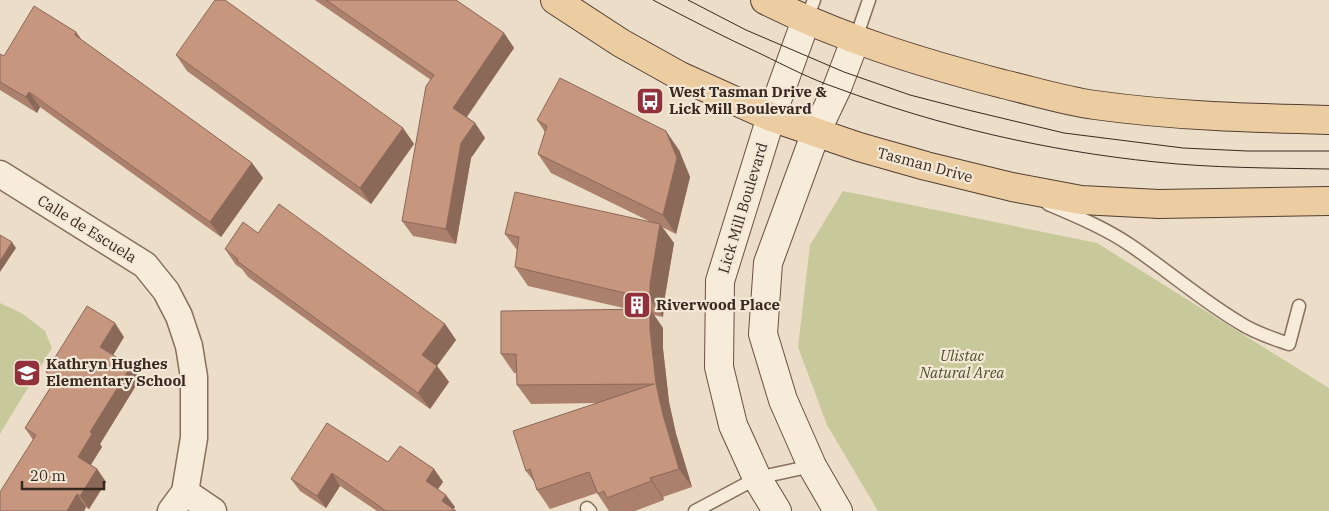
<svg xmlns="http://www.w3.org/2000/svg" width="1329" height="511" viewBox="0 0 1329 511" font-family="'IBM Plex Serif',serif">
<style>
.green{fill:#c8c99b}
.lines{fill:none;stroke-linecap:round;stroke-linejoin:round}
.lane-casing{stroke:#866f5d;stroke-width:15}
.street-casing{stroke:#866f5d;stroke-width:29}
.secondary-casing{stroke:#685040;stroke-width:30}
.primary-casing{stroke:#543e31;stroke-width:30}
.lane{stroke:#f7ebd9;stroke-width:12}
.street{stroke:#f7ebd9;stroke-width:26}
.secondary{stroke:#f7ebd9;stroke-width:28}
.primary{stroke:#eccda1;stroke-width:28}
.tram{stroke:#372920;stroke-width:1}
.wall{fill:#ab816d}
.shaded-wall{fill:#8b6959}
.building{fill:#c7967f;stroke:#8b6959}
.labels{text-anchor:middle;stroke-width:4.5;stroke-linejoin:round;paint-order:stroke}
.poi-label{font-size:15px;font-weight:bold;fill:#372920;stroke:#f3e8d6;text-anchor:start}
.street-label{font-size:15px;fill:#372920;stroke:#f3e8d6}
.park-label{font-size:15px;font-style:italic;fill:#4b5228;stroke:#f3e8d6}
</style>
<rect width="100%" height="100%" fill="#ebddc7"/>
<g class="green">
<polygon points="843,191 1097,243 1329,388 1329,511 878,511 827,425 798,347 810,245"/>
<polygon points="0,303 23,314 45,331 52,348 0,434"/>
</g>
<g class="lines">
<g class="lane-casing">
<g id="lane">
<polyline points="806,20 814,0"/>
<polyline points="856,38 869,0"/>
<path d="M 1048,204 C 1076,216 1105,228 1130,245 C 1167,270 1201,300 1240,323 C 1255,333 1272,338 1289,344 L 1299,306"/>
<polyline points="587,508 590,511"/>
<polyline points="695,511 757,478 812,466"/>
</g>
</g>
<g class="street-casing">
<g id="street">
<polyline points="0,174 145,265 166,291 179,316 189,346 194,377 194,438 185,492 171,511"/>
<polyline points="185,492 213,511"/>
</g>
</g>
<g class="secondary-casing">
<g id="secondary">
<polyline points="777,511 757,478 733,425 719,367 720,281 771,117 806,20"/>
<polyline points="838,511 812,466 783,400 763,334 768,263 816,132 837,88 856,38"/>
</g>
</g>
<g class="primary-casing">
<g id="primary">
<polyline points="555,0 621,43 680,76 771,117 859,147 926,166 1012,187 1081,200 1159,204 1329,201"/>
<path d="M 765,0 C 840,38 922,63 1003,84 C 1033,91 1065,101 1095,105 C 1173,116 1251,118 1329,120"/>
</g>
</g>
<use href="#lane" class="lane"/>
<use href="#street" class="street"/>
<use href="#secondary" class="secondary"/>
<use href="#primary" class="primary"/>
<g class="tram">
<path d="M 653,0 C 689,19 724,37 761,54 C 786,66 810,79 837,88 C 939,126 1047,151 1156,162 C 1213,168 1271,168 1329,169"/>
<polyline points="688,0 746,30 844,72 910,95 968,110 1064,133 1183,148 1247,151 1329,151"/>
</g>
</g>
<g class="wall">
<polygon points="315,0 456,0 504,33 514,48 467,117 475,123 485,138 471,158 456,244 413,236 402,221 431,80"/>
<polygon points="83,41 252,163 263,178 221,237 40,107 37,113 0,90 0,54 4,56"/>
<polygon points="176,55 403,128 414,144 371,204 187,71"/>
<polygon points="537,120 679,150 690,177 676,234 662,227 674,243 664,302 663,317 654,315 663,328 663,349 669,402 676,434 692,487 663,497 664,500 635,511 609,511 597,493 550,509 537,490 535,483 526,471 597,403 531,404 517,385 517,373 514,373 501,354 628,309 528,286 515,267 517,250 505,234 653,223 551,173 538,154 545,132"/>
<polygon points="225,249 445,324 456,340 437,366 449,382 430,409 248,277 242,269 236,265"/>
<polygon points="124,337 113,355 131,366 140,379 100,444 102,447 91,465 97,469 106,482 89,509 86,507 84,511 0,511 33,440 25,428 53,383 46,372"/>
<polygon points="388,462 434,469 443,482 438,489 455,507 453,509 456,511 377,511 340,486 326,508 300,491 291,479"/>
</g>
<g class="shaded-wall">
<polygon points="76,32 87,47 75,35"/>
<polygon points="504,33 514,48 463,122 453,108"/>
<polygon points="29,92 40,107 37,113 26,97"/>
<polygon points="475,123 485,138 471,158 456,244 446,229 461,143"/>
<polygon points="403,128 414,144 371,204 360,188"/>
<polygon points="666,131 679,150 690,177 676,234 663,215"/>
<polygon points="252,163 263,178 221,237 210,222"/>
<polygon points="660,224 674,243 664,302 663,317 650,299 650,284"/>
<polygon points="12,242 16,248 0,272 0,261"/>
<polygon points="650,309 663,328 663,349 669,402 676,434 692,487 679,469 663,415 656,384 650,330"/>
<polygon points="115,323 124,337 110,360 100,347"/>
<polygon points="445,324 456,340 433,371 422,355"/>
<polygon points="131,366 140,379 100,444 102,447 87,470 78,457 90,432"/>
<polygon points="437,366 449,382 430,409 418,393"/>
<polygon points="97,469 106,482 89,509 80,496"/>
<polygon points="434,469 443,482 435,493 426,481"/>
<polygon points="332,473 340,486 326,508 317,496"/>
<polygon points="650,478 663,497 664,500 651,481"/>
<polygon points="77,494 86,507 84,511 67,511"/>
<polygon points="446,495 455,507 452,511 442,501"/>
</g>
<g class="building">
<polygon points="215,0 225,0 403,128 360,188 176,55"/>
<polygon points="326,0 456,0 504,33 453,108 475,123 461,143 446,229 402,221 426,86 434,75"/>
<polygon points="34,6 76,32 75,35 252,163 210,222 29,92 26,97 0,82 0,54 4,56"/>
<polygon points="560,78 666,131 677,158 663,215 538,154 547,126 537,120"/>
<polygon points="515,192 660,224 650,284 650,299 515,267 519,237 505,234"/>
<polygon points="279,204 445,324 422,355 437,366 418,393 237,261 238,259 225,249 243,222 258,233"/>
<polygon points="0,235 12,242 0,261"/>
<polygon points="87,306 115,323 100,347 131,366 90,432 92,434 78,457 97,469 80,496 77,494 67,511 0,511 0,492 36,435 25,428 56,379 46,372"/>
<polygon points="650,309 650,330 656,384 663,415 679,469 650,478 651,481 607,498 604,491 598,494 589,472 537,490 530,469 526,471 513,431 654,384 517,385 516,354 501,354 501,311"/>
<polygon points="327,423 388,462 400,446 434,469 426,481 446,495 442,501 456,511 386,511 332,473 317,496 291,479"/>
</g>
<defs>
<g id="bus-square" transform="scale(1.4375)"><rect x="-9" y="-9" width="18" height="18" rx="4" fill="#91313b" stroke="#f3e8d6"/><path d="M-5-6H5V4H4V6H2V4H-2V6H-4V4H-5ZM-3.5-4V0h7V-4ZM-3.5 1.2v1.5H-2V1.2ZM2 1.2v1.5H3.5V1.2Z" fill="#fff"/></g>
<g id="building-square" transform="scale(1.4375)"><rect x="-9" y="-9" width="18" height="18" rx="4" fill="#91313b" stroke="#f3e8d6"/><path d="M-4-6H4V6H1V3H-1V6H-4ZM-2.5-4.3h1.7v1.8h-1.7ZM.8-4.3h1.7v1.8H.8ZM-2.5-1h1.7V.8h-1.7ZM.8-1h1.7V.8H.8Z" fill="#fff"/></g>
<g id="school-square" transform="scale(1.4375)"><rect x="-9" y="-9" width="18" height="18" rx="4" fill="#91313b" stroke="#f3e8d6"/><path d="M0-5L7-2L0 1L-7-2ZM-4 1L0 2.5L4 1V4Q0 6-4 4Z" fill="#fff"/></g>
</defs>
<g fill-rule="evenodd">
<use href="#bus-square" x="650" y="101"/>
<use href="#building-square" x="637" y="305"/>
<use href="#school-square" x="27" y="373"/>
</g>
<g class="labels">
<g class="poi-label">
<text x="669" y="97">West Tasman Drive &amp;<tspan x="669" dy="17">Lick Mill Boulevard</tspan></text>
<text x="656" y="310">Riverwood Place</text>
<text x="46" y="369">Kathryn Hughes<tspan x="46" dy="17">Elementary School</tspan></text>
</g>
<g class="street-label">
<text transform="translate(925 165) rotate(15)" y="5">Tasman Drive</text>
<text transform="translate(743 208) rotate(-73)" y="5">Lick Mill Boulevard</text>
<text transform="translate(87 229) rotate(32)" y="5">Calle de Escuela</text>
</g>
<g class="park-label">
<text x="962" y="361">Ulistac<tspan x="962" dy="17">Natural Area</tspan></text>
</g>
</g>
<path d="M22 481v8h82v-8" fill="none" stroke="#372920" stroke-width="2.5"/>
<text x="30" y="481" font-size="15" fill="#372920" stroke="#f3e8d6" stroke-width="4" paint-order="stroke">20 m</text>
</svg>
